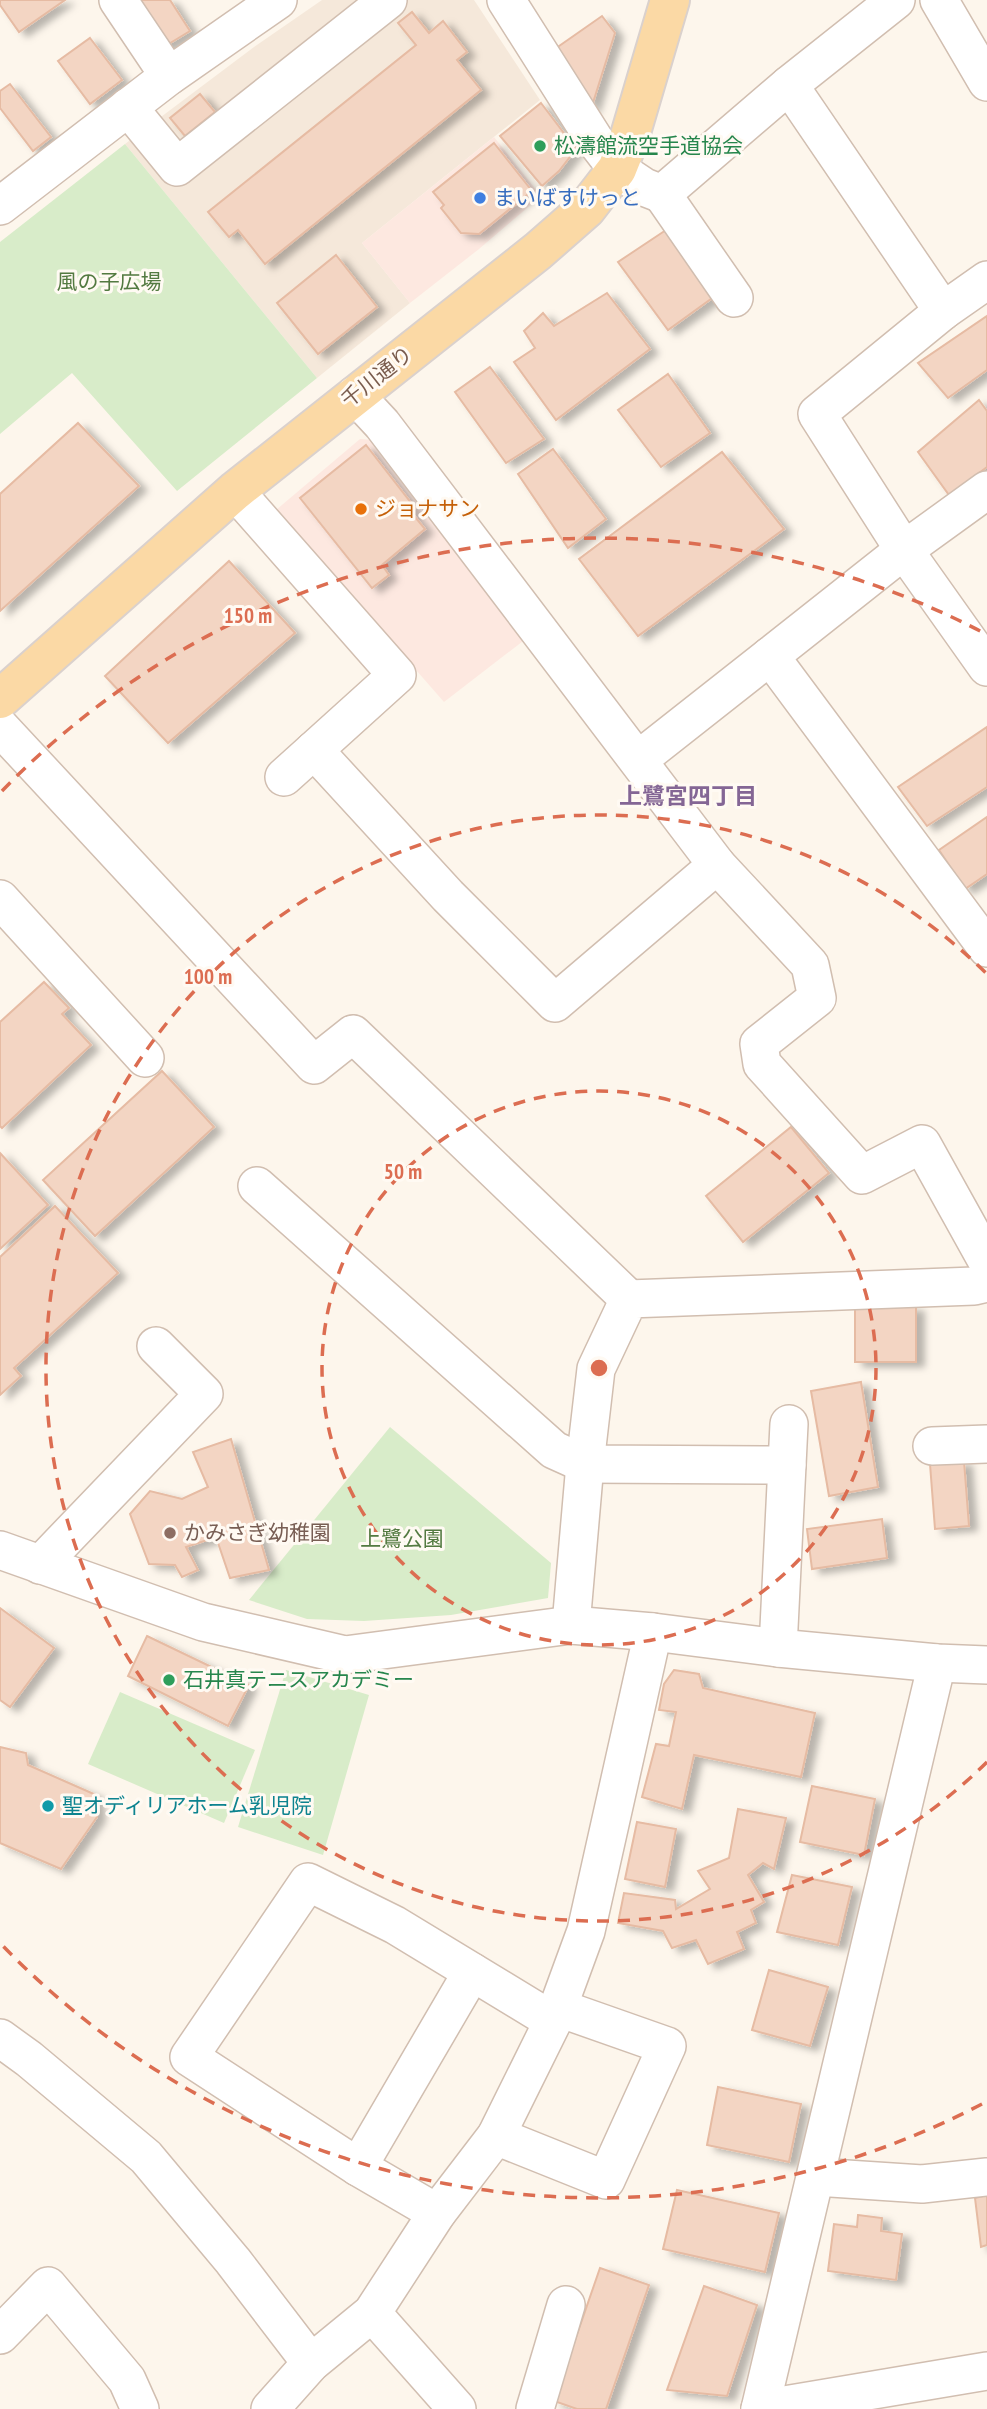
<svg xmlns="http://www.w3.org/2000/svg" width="987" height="2409" viewBox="0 0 987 2409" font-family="'PT Sans Narrow','Noto Sans JP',sans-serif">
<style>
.residential{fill:#f5e8da}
.commercial{fill:#fde8e0}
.green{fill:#d8ecc9}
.building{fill:#f3d5c3;stroke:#e6bba3;stroke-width:2;filter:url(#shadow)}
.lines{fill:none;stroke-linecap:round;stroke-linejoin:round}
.minor-casing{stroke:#d1beb0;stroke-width:40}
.major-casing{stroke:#dad1cd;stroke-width:42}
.minor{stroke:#fff;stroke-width:37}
.major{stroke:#fbd9a5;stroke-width:38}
.ring{fill:none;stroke:#dc6d51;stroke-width:3.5;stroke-dasharray:12 9}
.leisure-dot{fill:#2e9e5b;stroke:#fffaf3;stroke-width:2.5}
.shop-dot{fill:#3f7fe0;stroke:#fffaf3;stroke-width:2.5}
.food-dot{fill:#e8710a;stroke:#fffaf3;stroke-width:2.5}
.education-dot{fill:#8d6e63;stroke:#fffaf3;stroke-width:2.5}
.culture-dot{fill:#0f9aa8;stroke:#fffaf3;stroke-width:2.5}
.labels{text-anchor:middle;stroke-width:6;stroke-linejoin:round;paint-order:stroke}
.leisure-label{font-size:21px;fill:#27864d;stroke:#fffaf3;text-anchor:start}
.shop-label{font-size:21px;fill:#366cbe;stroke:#fffaf3;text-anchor:start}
.park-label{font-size:21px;fill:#537a41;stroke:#fffaf3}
.street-label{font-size:21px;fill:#7a5c4d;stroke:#fffaf3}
.food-label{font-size:21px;fill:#c56008;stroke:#fffaf3;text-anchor:start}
.education-label{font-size:21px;fill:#785e54;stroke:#fffaf3;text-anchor:start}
.culture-label{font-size:21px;fill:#0d838f;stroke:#fffaf3;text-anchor:start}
.neighbourhood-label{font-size:23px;font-weight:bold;fill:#846695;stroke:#fffaf3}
.centre{fill:#dc6d51;stroke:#fffaf3;stroke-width:3.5}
.ring-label{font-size:21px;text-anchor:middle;font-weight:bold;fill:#dc6d51;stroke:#fffaf3;stroke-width:6;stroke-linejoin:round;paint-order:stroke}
</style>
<defs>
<filter id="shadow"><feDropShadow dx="8" dy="4.5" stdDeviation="3.5" flood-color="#0004"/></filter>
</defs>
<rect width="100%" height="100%" fill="#fdf6ec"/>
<polygon class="residential" points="322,0 474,0 540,100 362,243 410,303 317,378 125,144 254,47"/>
<g class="commercial">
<polygon points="494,137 541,196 479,249 410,303 362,243"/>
<polygon points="360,439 375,440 527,638 444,702 276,510"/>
</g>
<g class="green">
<polygon points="125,144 317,378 177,491 72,373 0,434 0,242"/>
<polygon points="390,1427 551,1563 548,1598 451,1615 364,1621 307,1619 249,1600"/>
<polygon points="286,1670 369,1695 323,1855 238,1827"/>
<polygon points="120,1692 255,1750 224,1823 88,1764"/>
</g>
<g class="building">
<polygon points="0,0 65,0 19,32 0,5"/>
<polygon points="131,0 170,0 190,31 162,48"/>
<polygon points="412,12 429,33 443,21 467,52 457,60 481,90 265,264 238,230 229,237 208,212 416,45 398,23"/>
<polygon points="602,16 615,33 591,109 552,51"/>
<polygon points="90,38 122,80 90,104 58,61"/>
<polygon points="10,84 51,137 33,151 0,108 0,91"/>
<polygon points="200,94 215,112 185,136 170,118"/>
<polygon points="541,103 576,149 559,171 542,186 500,136"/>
<polygon points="494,143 532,191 479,234 461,233 441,208 444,205 433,192"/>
<polygon points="666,230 715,296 668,330 618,262"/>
<polygon points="336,255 377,307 318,354 277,303"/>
<polygon points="607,293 650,349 556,420 514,362 535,348 524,331 543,313 554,326"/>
<polygon points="987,316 987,370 948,398 918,363"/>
<polygon points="490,367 544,439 506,463 455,392"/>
<polygon points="668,374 710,433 661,467 618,410"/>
<polygon points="979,400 987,411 987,467 949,495 918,452"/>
<polygon points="78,423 139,486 0,611 0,494"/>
<polygon points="366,445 415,508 411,512 425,529 382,565 389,575 372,588 300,498"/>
<polygon points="553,449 606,519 568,548 518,474"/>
<polygon points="722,452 784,529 638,636 579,559"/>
<polygon points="229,561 295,633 168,743 105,676"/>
<polygon points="987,727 987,787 927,826 898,787"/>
<polygon points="987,817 987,874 965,889 939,850"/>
<polygon points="44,982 69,1008 62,1014 91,1045 2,1128 0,1126 0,1022"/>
<polygon points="162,1071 214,1127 95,1236 43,1180"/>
<polygon points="791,1127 829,1173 743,1242 706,1196"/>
<polygon points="0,1153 48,1205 0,1249"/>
<polygon points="55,1206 118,1273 14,1368 21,1376 0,1395 0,1257"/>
<rect x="855" y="1307" width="61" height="55"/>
<polygon points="861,1382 878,1487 829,1496 811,1391"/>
<polygon points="231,1439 269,1570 230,1578 216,1537 186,1547 198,1570 182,1577 175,1565 149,1564 130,1514 150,1491 182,1499 208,1487 193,1452"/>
<polygon points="964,1461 969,1526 935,1529 930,1464"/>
<polygon points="882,1519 887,1558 812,1569 807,1529"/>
<polygon points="0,1608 54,1648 10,1707 0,1700"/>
<polygon points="147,1636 249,1685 228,1726 128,1676"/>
<polygon points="674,1670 699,1674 703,1688 815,1713 801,1777 694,1755 682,1809 642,1797 656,1744 669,1746 676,1712 659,1710 664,1684"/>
<polygon points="0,1747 26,1753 28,1765 96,1795 97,1817 61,1869 0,1843"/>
<polygon points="812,1786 875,1799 864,1855 800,1842"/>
<polygon points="738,1809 786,1818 774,1869 763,1863 748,1875 764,1902 751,1910 756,1923 737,1932 744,1949 708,1964 696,1940 672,1948 663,1931 618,1923 624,1893 675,1900 676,1909 710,1889 698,1871 729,1858"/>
<polygon points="637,1822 676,1829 665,1887 625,1879"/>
<polygon points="792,1875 852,1887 838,1945 777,1932"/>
<polygon points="769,1970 828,1987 810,2046 752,2030"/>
<polygon points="718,2087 801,2104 789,2162 707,2145"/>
<polygon points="677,2190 779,2213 765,2272 663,2249"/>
<polygon points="987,2195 987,2245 981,2247 975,2198"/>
<polygon points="858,2215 882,2218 881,2231 902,2234 896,2280 828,2271 834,2224 857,2227"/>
<polygon points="600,2268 649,2285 606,2409 577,2409 554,2401"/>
<polygon points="704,2286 757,2305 727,2396 667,2390"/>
</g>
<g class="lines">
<g class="minor-casing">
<g id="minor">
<polyline points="118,0 169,76"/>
<polyline points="506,0 594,139 617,169 644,187 662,194 789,85 896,0"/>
<polyline points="939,0 987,82"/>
<polyline points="789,85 943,311"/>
<polyline points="128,107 177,167 388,0"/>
<polyline points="662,194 734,298"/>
<polyline points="0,206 169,76 278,0"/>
<polyline points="987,280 943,311 817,414 904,550 987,667"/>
<polyline points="355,395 382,424 717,865 810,965 817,998 759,1044 762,1064 862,1175 922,1144 987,1261"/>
<polyline points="987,490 904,550 770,656 987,948"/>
<polyline points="235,491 397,675 314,750 448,896 555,1003 717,865"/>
<polyline points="0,727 314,1065 353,1034 629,1299"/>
<polyline points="638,760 770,656"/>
<polyline points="284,777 314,750"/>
<polyline points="0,899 145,1058"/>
<polyline points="257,1186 554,1450 585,1464 787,1465"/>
<polyline points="932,1446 987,1444"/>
<polyline points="0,1550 203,1622 345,1655 571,1625 653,1632 778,1648 937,1663 987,1665"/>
<polyline points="40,1565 204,1394 156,1346"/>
<polyline points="571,1625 585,1464 596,1369 629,1299 974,1286 987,1283"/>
<polyline points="778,1648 789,1424"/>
<polyline points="0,2038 29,2059 146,2157 233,2261 311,2363"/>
<polyline points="496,2136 606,2180 667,2046 559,2008"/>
<polyline points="358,2167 472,1972"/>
<polyline points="816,2177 922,2184 987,2177"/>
<polyline points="437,2213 358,2167 189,2057 308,1882 395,1925 553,2021"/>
<polyline points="372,2313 457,2409"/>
<polyline points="0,2335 48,2286 127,2380 140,2409"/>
<polyline points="270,2409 311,2363 372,2313 437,2213 496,2136 553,2021 586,1931 653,1632"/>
<polyline points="535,2409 566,2305"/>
<polyline points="760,2409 937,1663"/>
<polyline points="760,2409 987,2371"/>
</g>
</g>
<g class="major-casing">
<polyline id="major" points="0,699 235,491 538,251 586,209 617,169 629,139 670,0"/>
</g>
<use href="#minor" class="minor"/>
<use href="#major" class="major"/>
</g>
<g class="ring">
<circle cx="599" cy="1368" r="277"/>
<path d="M987 1762A553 553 0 1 1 987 974"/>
<path d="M982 2104A830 830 0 0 1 2 1945M2 791A830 830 0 0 1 982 632"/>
</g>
<g class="leisure-dot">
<circle cx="540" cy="146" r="7"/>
<circle cx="169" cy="1680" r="7"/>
</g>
<circle class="shop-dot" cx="480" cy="198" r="7"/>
<circle class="food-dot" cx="361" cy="509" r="7"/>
<circle class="education-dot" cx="170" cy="1533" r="7"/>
<circle class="culture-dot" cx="48" cy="1806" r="7"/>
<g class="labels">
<g class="leisure-label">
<text x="554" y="153">松濤館流空手道協会</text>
<text x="183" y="1687">石井真テニスアカデミー</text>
</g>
<g class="shop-label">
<text x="494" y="205">まいばすけっと</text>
</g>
<g class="park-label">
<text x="109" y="289">風の子広場</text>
<text x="402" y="1546">上鷺公園</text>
</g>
<g class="street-label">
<text transform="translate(377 377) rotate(-38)" y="7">千川通り</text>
</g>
<g class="food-label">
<text x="375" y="516">ジョナサン</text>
</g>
<g class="education-label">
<text x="184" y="1540">かみさぎ幼稚園</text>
</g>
<g class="culture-label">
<text x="62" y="1813">聖オディリアホーム乳児院</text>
</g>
<g class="neighbourhood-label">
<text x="688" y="804">上鷺宮四丁目</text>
</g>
</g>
<circle cx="599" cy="1368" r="10" class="centre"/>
<g class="ring-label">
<text x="248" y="623">150 m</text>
<text x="208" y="984">100 m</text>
<text x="403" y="1179">50 m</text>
</g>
</svg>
